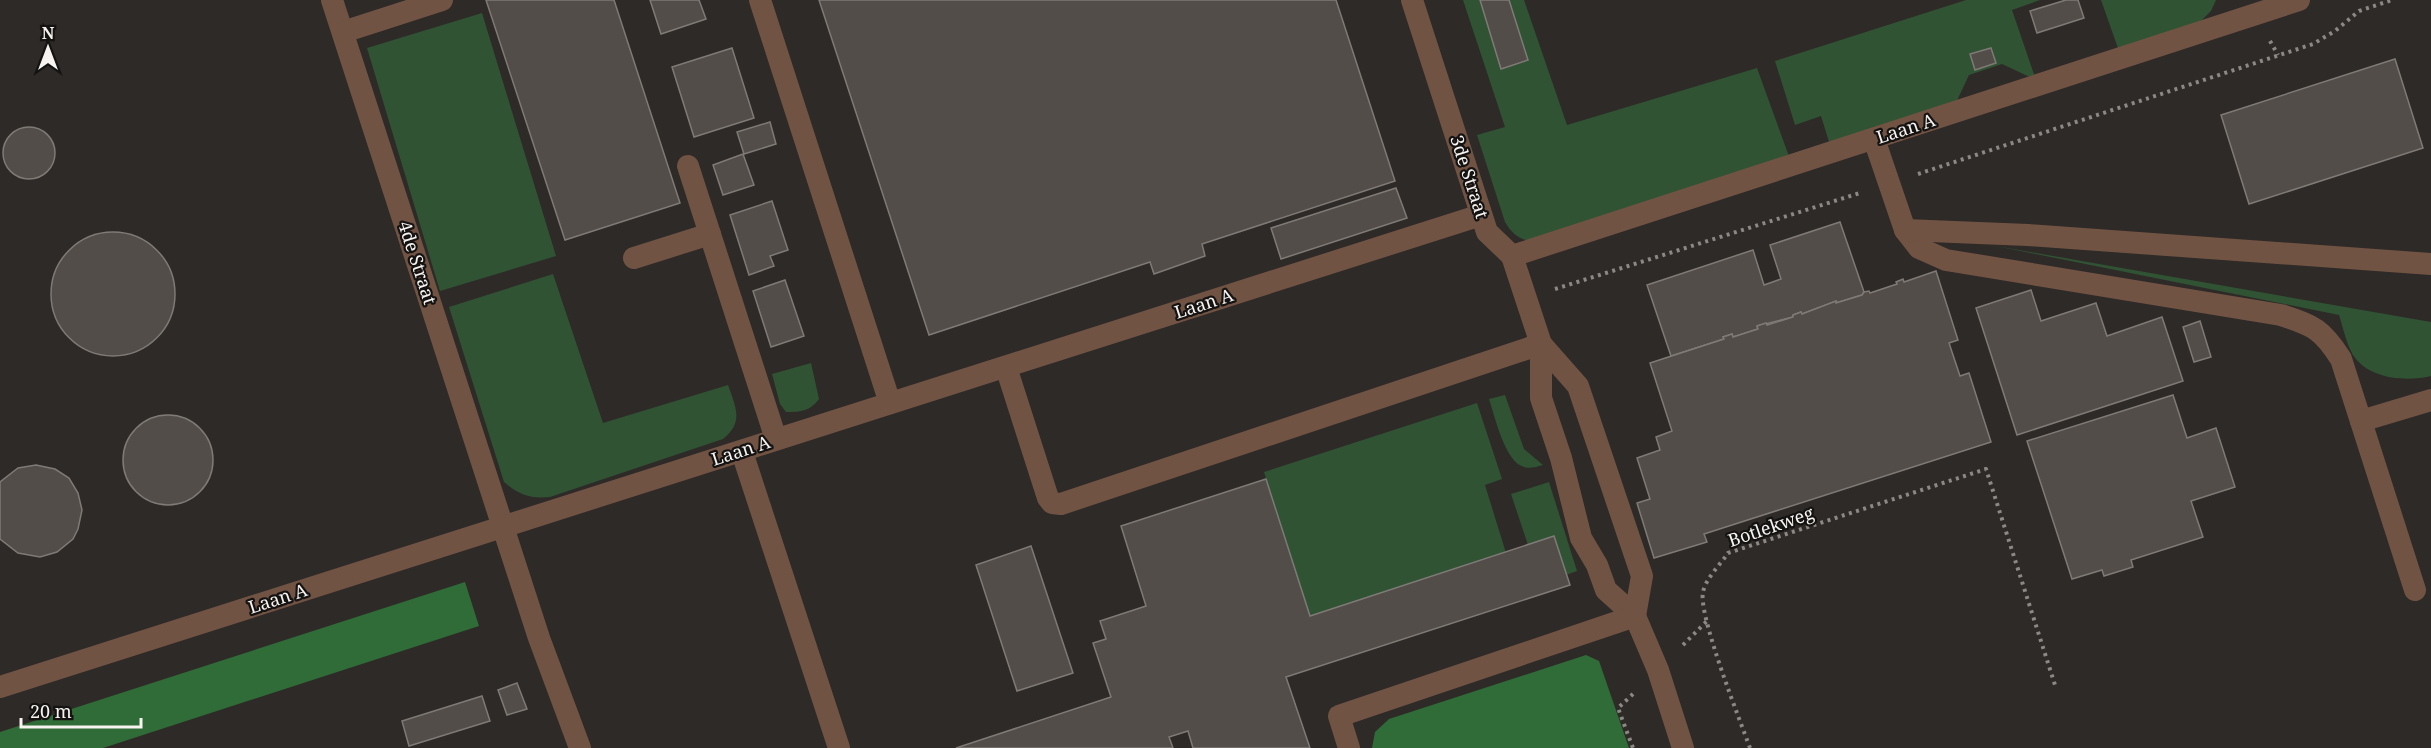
<svg xmlns="http://www.w3.org/2000/svg" width="2431" height="748" viewBox="0 0 2431 748" font-family="'Noto Serif',serif">
<style>
.green{fill:#305333}
.forest{fill:#306c37}
.building{fill:#524d49;stroke:#7f7a76;stroke-width:1.5}
.lines{fill:none;stroke-linecap:round;stroke-linejoin:round}
.path{stroke:#8c8885;stroke-width:4;stroke-dasharray:3 4.5;stroke-linecap:butt}
.service{stroke:#715344;stroke-width:22}
.labels{text-anchor:middle;stroke-width:4.5;stroke-linejoin:round;paint-order:stroke}
.street-label{font-size:18px;fill:#f6f3f0;stroke:#151312}
</style>
<rect width="100%" height="100%" fill="#2e2a27"/>
<g class="green">
<path d="M 1463,0 L 1524,0 L 1567,125 L 1757,68 L 1791,162 L 1532,242 C 1519,239 1512,234 1505,222 L 1477,135 L 1505,127 Z"/>
<polygon points="1966,0 2040,0 2012,10 2036,80 2002,64 1969,75 1954,107 1830,145 1821,116 1795,125 1775,61"/>
<polygon points="2101,0 2216,0 2211,11 2199,23 2119,51"/>
<polygon points="482,13 556,256 440,291 367,48"/>
<path d="M 1996,246 L 2431,322 L 2431,376 C 2406,382 2368,379 2353,355 C 2346,343 2343,327 2339,315 Z"/>
<path d="M 553,274 L 603,423 L 728,385 C 736,408 744,422 723,439 L 550,497 C 530,499 519,495 504,482 L 449,307 Z"/>
<path d="M 811,363 L 819,399 C 810,411 801,412 786,412 L 780,404 L 772,374 Z"/>
<path d="M 1505,395 L 1524,449 L 1543,465 C 1536,467 1530,469 1524,467 C 1505,462 1495,417 1489,399 Z"/>
<polygon points="1477,403 1502,479 1485,485 1506,553 1310,616 1264,472"/>
<polygon points="1549,482 1577,571 1566,575 1528,545 1511,494"/>
</g>
<g class="forest">
<polygon points="465,582 479,626 103,748 0,748 0,732"/>
<polygon points="1586,655 1599,661 1629,748 1372,748 1375,732 1389,719"/>
</g>
<g class="building">
<polygon points="486,0 614,0 680,203 565,240"/>
<polygon points="650,0 699,0 706,19 661,34"/>
<polygon points="819,0 1336,0 1395,181 1202,244 1205,256 1154,274 1150,262 929,335"/>
<polygon points="1480,0 1509,0 1528,60 1501,69"/>
<polygon points="2066,0 2078,0 2084,18 2037,33 2030,11"/>
<polygon points="732,48 754,118 694,137 672,67"/>
<polygon points="1991,48 1996,63 1975,70 1970,54"/>
<polygon points="2395,59 2423,148 2249,204 2221,115"/>
<polygon points="770,122 776,144 744,154 737,132"/>
<circle cx="29" cy="153" r="26"/>
<polygon points="743,154 754,185 723,195 713,165"/>
<polygon points="1396,188 1407,218 1281,259 1271,228"/>
<polygon points="772,201 788,250 770,256 774,266 749,275 730,215"/>
<polygon points="1840,222 1864,292 1862,295 1836,303 1836,301 1802,314 1801,312 1793,315 1793,317 1757,326 1758,329 1733,337 1732,334 1723,337 1724,339 1671,356 1647,285 1753,250 1764,285 1781,279 1770,245"/>
<circle cx="113" cy="294" r="62"/>
<polygon points="1936,271 1958,340 1949,343 1960,376 1969,373 1991,442 1704,534 1707,542 1654,558 1637,503 1650,499 1637,458 1660,450 1656,437 1672,431 1650,363 1724,339 1723,337 1732,334 1733,337 1758,329 1757,326 1766,323 1767,325 1793,317 1793,315 1801,312 1802,314 1836,301 1836,303 1862,295 1864,292 1869,291 1870,293 1897,284 1896,282 1903,279 1904,282"/>
<polygon points="785,280 804,336 771,347 753,291"/>
<polygon points="2031,290 2041,321 2096,303 2107,336 2162,317 2183,381 2017,435 1976,308"/>
<polygon points="2200,321 2211,357 2194,362 2183,327"/>
<polygon points="2173,395 2187,438 2216,428 2235,487 2191,501 2203,537 2131,560 2133,567 2104,576 2102,570 2072,579 2027,441"/>
<circle cx="168" cy="460" r="45"/>
<polygon points="36,465 55,469 69,478 78,493 82,510 78,529 73,539 57,552 40,557 18,553 0,539 0,482 18,468"/>
<polygon points="1266,479 1310,616 1554,536 1570,585 1286,677 1310,748 1193,748 1188,731 1169,737 1173,748 956,748 1111,697 1093,643 1106,639 1100,621 1146,606 1121,526"/>
<polygon points="1031,546 1073,673 1017,691 976,565"/>
<polygon points="517,683 527,709 507,715 498,690"/>
<polygon points="482,696 490,721 409,746 402,721"/>
</g>
<g class="lines">
<g class="path">
<polyline points="2270,41 2278,55"/>
<polyline points="1918,174 2313,44 2335,31 2359,11 2392,0"/>
<polyline points="1555,289 1860,193"/>
<polyline points="1683,645 1707,621"/>
<polyline points="1633,694 1618,708 1633,748"/>
<path d="M 1750,748 C 1740,720 1698,615 1703,592 C 1706,578 1720,565 1728,553 L 1986,469 L 2055,685"/>
</g>
<g class="service">
<polyline points="332,0 503,527 539,638 580,748"/>
<polyline points="760,0 890,403"/>
<polyline points="1412,0 1487,232 1512,256 1541,344 1541,398 1561,458 1581,538 1597,565 1606,590 1635,616"/>
<polyline points="343,32 442,0"/>
<path d="M 1874,139 L 1905,230 L 1919,248 L 1946,260 L 2281,315 C 2314,326 2322,329 2341,359 L 2415,590"/>
<polyline points="688,166 776,439"/>
<polyline points="1905,230 2028,235 2431,264"/>
<polyline points="1512,256 2299,0"/>
<polyline points="634,258 710,234"/>
<polyline points="1541,344 1578,386 1642,576 1635,616"/>
<polyline points="1006,367 1048,498 1052,503 1061,504 1541,344"/>
<polyline points="2361,421 2431,400"/>
<polyline points="742,452 839,748"/>
<polyline points="0,687 1481,215"/>
<polyline points="1349,748 1339,716 1635,616 1658,670 1683,748"/>
</g>
</g>
<g class="labels">
<g class="street-label">
<text transform="translate(1906 129) rotate(-18)" y="6">Laan A</text>
<text transform="translate(1469 177) rotate(72)" y="6">3de Straat</text>
<text transform="translate(417 263) rotate(72)" y="6">4de Straat</text>
<text transform="translate(1204 304) rotate(-18)" y="6">Laan A</text>
<text transform="translate(741 451) rotate(-18)" y="6">Laan A</text>
<text transform="translate(1771 527) rotate(-19)" y="6">Botlekweg</text>
<text transform="translate(278 599) rotate(-18)" y="6">Laan A</text>
</g>
</g>
<g transform="translate(48 48)" stroke="#151312" stroke-width="4.5" paint-order="stroke">
<path d="M0-4.5L10 22L0 15L-10 22Z" fill="#f6f3f0"/>
<text y="-9" font-size="16" font-weight="bold" text-anchor="middle" fill="#f6f3f0">N</text>
</g>
<path d="M21 718v9h120v-9" fill="none" stroke="#f6f3f0" stroke-width="3"/>
<text x="30" y="718" font-size="18" fill="#f6f3f0" stroke="#151312" stroke-width="4.5" paint-order="stroke">20 m</text>
</svg>
